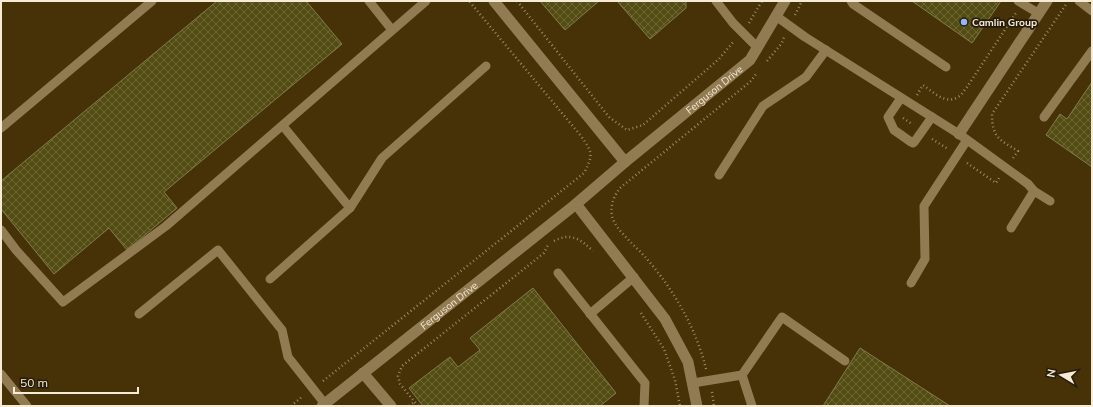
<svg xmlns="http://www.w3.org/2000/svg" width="1093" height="407" viewBox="0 0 1093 407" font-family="Mulish,sans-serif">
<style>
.building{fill:url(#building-cross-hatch);stroke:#817c4f}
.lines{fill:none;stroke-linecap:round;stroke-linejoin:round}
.path{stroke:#998a68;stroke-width:2.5;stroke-dasharray:1 3;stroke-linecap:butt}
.service{stroke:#917b52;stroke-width:9}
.minor{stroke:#917b52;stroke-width:11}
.poi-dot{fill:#93b7fd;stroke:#251c0b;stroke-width:1.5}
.labels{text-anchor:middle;stroke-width:3.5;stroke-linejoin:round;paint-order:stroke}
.poi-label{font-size:10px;font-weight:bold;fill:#f6ebd5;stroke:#251c0b;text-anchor:start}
.street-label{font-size:10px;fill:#f6ebd5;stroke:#251c0b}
</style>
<defs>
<pattern id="building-cross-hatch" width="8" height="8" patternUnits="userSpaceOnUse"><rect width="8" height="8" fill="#534d13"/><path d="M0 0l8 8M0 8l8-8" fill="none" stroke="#6c6734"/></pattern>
</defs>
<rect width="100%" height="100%" fill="#463206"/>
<g class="building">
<polygon points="217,1 306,1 342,44 164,192 177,208 127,250 109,228 54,274 1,209 1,181"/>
<polygon points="540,1 599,1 565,30"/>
<polygon points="617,1 686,1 686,8 650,39"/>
<polygon points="912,1 1001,1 972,43"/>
<polygon points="1092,82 1092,167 1046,135 1060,114 1067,119"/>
<polygon points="533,288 616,393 600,406 423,406 409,388 450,357 458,367 480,350 470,338"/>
<polygon points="860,348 950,406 823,406"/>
</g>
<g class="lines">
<g class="path">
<polyline points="517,1 609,117 627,130 643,125 719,59 734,41"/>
<polyline points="795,15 802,1"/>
<polyline points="749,23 762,1"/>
<polyline points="767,61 782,43 784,37"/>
<path d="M 917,95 L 923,85 C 933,92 946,105 958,97 C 962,95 964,90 967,87 L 1016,13"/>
<polyline points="903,118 912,124"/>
<polyline points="932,139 948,149"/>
<path d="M 1013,158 L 1018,151 C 1000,140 992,138 992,114 L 1067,3"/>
<polyline points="967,163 996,183 999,178"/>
<path d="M 554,241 C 571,232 580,239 593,251"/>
<polyline points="641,313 664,349 675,380 680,406"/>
<path d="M 706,369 C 696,328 674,290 646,258 C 637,247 615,230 612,216 C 610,205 614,196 620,188 L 751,81 L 756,74"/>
<path d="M 323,381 L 584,173 C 594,154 592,152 581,136 L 469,1"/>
<polyline points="712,392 714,406"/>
<polyline points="291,406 303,396"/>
<polyline points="409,406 414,402"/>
<polyline points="418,406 400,384 398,376 402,366 544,253 548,245"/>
</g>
<g class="service">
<polyline points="369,1 392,30"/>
<polyline points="716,1 733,23 758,48"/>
<polyline points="851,1 853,4 946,67"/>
<polyline points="1018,1 1038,13"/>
<polyline points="1079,1 1092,11"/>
<polyline points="776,16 805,37 959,134 1028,184 1034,191 1050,201"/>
<polyline points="901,98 888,117 894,130 911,142 913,143 915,141 932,117"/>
<polyline points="1044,117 1092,51"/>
<polyline points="283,126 350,208"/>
<polyline points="1,128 152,1"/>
<polyline points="719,175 763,106 806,77 826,50"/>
<polyline points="1011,228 1034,191"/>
<polyline points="1,230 16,250 63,302 166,226 426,1"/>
<polyline points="558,273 645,383 644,406"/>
<polyline points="270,279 350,208 382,158 486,66"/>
<polyline points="911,283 925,259 924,206 967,140"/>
<polyline points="139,314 218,250 282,330 288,357 325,404"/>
<polyline points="590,314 634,277"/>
<polyline points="1,374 27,406"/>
<polyline points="742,375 752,406"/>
<polyline points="693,383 742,375 782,317 845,361"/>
</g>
<g class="minor">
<polyline points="494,1 625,162"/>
<polyline points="959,134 1047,1"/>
<polyline points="576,204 665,319 688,362 697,406"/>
<polyline points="363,373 391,406"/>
<path id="s1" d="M 322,406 L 576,204 L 625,162 L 750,60 L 785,1"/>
</g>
</g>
<circle class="poi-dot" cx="964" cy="22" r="4"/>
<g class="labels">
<g class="poi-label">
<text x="972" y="26">Camlin Group</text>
</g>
<g class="street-label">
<text dy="4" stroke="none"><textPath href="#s1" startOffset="504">Ferguson Drive</textPath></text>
<text dy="4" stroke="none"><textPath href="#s1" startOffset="162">Ferguson Drive</textPath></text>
</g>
</g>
<rect width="1093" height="407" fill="none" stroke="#f6ebd5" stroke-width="4"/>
<g transform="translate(1061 375) rotate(280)" stroke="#251c0b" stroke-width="3" paint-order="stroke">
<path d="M0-3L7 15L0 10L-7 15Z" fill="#f6ebd5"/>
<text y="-6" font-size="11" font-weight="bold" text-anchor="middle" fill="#f6ebd5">N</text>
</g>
<path d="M14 387v6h124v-6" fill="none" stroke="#f6ebd5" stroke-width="2"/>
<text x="20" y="387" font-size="12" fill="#f6ebd5" stroke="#251c0b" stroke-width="3" paint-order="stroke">50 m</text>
</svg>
